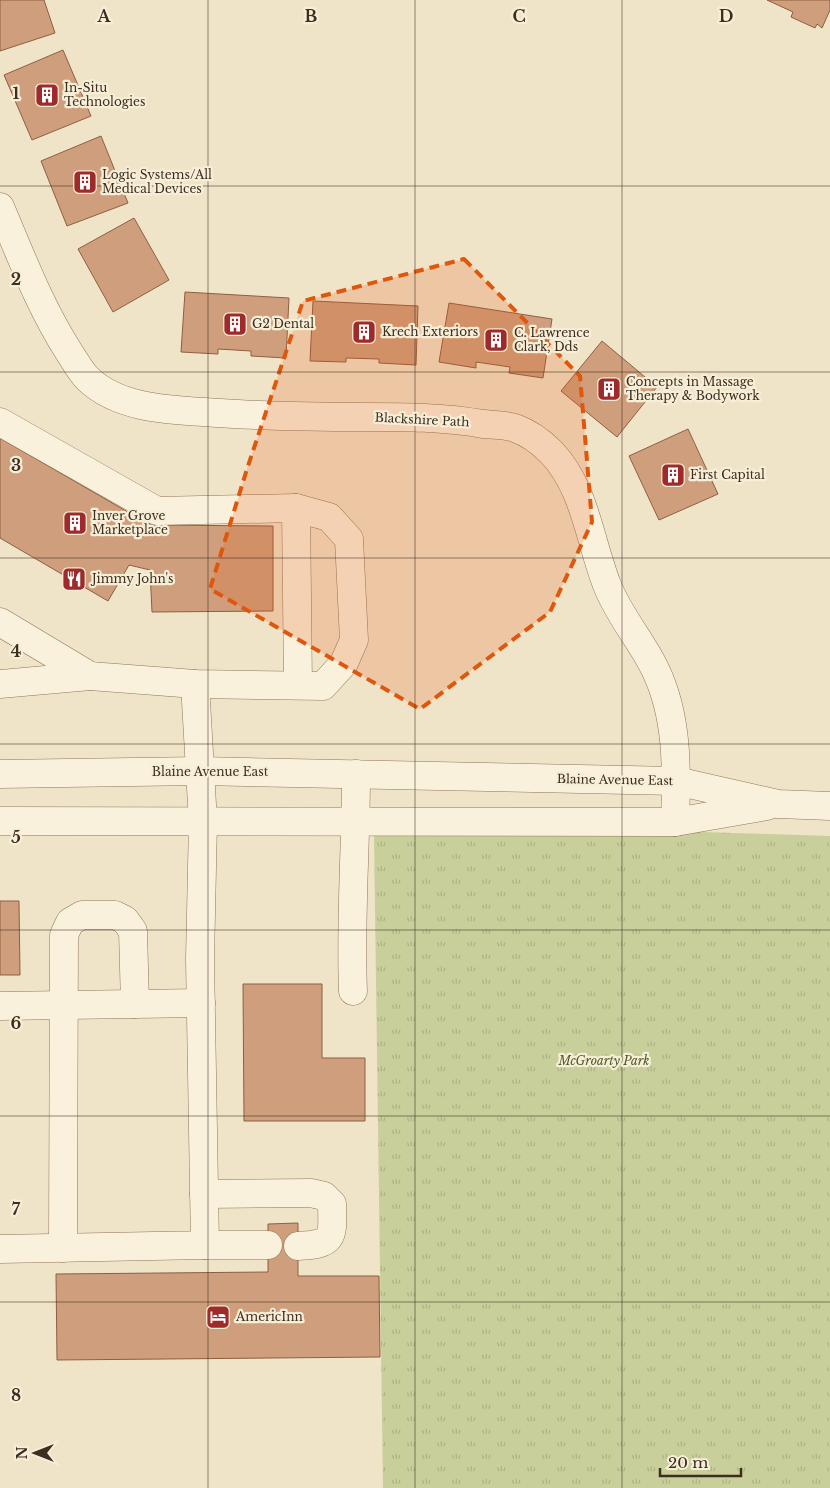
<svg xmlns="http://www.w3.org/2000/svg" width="830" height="1488" viewBox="0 0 830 1488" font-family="'Libre Baskerville',serif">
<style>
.park{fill:url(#park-tufts)}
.building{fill:#cf9f7d;stroke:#8d5f41}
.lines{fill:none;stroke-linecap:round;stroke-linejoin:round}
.minor-casing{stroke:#8d765c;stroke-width:29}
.minor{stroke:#faf1dc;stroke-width:28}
.marked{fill:#df570d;fill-opacity:0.2;stroke:#df570d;stroke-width:4;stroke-dasharray:10 6;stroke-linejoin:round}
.grid{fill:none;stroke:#3d2e20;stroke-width:1;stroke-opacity:0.55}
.labels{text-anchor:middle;stroke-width:4.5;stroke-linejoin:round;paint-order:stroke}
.poi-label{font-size:12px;fill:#3d2e20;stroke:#f7eed8;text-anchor:start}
.street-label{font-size:12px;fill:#3d2e20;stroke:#f7eed8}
.park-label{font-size:12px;font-style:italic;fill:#4d5a26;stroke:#f7eed8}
.grid-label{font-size:16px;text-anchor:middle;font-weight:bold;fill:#3d2e20;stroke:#f7eed8;stroke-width:4.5;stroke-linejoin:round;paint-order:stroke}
</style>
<defs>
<pattern id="park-tufts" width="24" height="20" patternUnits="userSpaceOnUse" patternTransform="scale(1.25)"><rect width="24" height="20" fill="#c9cf9b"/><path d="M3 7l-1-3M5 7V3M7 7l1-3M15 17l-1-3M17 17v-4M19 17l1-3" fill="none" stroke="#aeb285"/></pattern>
</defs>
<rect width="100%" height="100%" fill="#f0e4c8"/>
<polygon class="park" points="703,832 830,836 830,1488 383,1488 374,836"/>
<g class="building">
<polygon points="0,0 44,0 55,33 0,51"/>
<polygon points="767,0 830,0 830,10 822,28 817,24 815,28 791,17 793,12"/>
<polygon points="63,50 91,116 32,140 4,75"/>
<polygon points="101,136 128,203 67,226 41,161"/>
<polygon points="134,218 169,280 113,312 78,249"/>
<polygon points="185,292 289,298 286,358 251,356 251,351 218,349 218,354 181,352"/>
<polygon points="313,301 418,306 416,365 379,363 379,359 346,358 346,362 310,361"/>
<polygon points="449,303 552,319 543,378 509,373 510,367 476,362 476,368 439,362"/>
<polygon points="602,341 657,387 617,437 561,391"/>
<polygon points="688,429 718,494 659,520 629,456"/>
<polygon points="0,438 145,522 155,525 273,526 273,611 152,612 150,570 129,565 108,601 0,538"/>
<polygon points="0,901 19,901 20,975 0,975"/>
<polygon points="243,984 322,984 322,1058 365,1058 365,1121 244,1121"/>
<polygon points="298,1223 298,1276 379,1276 380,1357 57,1360 56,1274 268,1272 268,1224"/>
</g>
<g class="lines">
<g class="minor-casing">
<g id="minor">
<path d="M 0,207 C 21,256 40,307 69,352 C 75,361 80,371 88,379 C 117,407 165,410 204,412 C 258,416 311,417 365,417 C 405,417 444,417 483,424 C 494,425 506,425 515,428 C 529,433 541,442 551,452 C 585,487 590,542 607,585 C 619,616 641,640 655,669 C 678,716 677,770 675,822"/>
<polyline points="0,422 157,511 296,508 329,517 349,539 354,640 344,663 323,686 195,684 90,676 0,622"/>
<polyline points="296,508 298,685"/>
<polyline points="0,684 90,676"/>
<polyline points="0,774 200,771 676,781 778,804 830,806"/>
<polyline points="0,821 675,822 767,806"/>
<path d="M 353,991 C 350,919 356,847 356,774"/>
<polyline points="0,1006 201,1003"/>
<path d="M 204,1194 L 311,1193 L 324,1196 L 332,1204 C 333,1239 334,1244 298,1246"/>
<polyline points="205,1245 268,1245"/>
<polyline points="63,1248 64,935 70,922 82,915 115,915 125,920 133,931 135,1004"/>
<polyline points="0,1249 205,1245 200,959 203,822 195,684"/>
</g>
</g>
<use href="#minor" class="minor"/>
</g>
<path class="marked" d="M 464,259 L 580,376 L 592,522 L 550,612 L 420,709 L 210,589 L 247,469 L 303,301 Z"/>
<path class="grid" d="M 208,0 L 208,1488M 415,0 L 415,1488M 622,0 L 622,1488M 0,186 L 830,186M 0,372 L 830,372M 0,558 L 830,558M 0,744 L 830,744M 0,930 L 830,930M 0,1116 L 830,1116M 0,1302 L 830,1302"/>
<defs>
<g id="building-square" transform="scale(1.25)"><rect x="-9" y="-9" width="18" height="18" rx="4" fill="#9e2a2b" stroke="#f7eed8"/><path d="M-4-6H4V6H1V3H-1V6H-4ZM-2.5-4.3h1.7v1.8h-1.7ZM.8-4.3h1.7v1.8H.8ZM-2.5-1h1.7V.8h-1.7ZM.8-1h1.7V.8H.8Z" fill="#fff"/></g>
<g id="restaurant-square" transform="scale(1.25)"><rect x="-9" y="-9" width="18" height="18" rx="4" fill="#9e2a2b" stroke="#f7eed8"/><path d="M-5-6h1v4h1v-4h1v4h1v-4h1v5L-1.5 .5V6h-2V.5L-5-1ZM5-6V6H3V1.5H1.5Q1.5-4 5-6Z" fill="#fff"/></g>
<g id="hotel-square" transform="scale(1.25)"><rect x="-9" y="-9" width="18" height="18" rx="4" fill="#9e2a2b" stroke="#f7eed8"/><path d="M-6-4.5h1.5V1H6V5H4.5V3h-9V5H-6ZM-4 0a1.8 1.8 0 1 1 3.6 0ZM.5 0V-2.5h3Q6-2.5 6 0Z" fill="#fff"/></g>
</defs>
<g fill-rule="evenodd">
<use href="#building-square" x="47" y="95"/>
<use href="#building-square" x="85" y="182"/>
<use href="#building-square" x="235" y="324"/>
<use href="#building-square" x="364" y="332"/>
<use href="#building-square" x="496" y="340"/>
<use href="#building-square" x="609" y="389"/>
<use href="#building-square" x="673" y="475"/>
<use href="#building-square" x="75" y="523"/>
<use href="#restaurant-square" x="74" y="579"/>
<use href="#hotel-square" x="218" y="1317"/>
</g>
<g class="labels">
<g class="poi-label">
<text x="64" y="92">In-Situ<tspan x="64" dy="14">Technologies</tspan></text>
<text x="102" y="179">Logic Systems/All<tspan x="102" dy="14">Medical Devices</tspan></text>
<text x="252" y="328">G2 Dental</text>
<text x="382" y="336">Krech Exteriors</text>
<text x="514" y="337">C. Lawrence<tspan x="514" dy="14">Clark, Dds</tspan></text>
<text x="626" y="386">Concepts in Massage<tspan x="626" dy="14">Therapy &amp; Bodywork</tspan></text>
<text x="690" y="479">First Capital</text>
<text x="92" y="520">Inver Grove<tspan x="92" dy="14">Marketplace</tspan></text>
<text x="92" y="583">Jimmy John's</text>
<text x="236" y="1321">AmericInn</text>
</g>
<g class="street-label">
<text transform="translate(422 420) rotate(3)" y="4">Blackshire Path</text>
<text x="210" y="776">Blaine Avenue East</text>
<text transform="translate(615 780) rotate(1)" y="4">Blaine Avenue East</text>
</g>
<g class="park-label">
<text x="604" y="1065">McGroarty Park</text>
</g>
</g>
<g class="grid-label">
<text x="104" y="22">A</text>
<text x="311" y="22">B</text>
<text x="519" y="22">C</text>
<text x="726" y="22">D</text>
<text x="16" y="99">1</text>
<text x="16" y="285">2</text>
<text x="16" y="471">3</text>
<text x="16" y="657">4</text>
<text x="16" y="843">5</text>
<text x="16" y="1029">6</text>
<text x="16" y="1215">7</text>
<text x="16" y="1401">8</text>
</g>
<g transform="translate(35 1453) rotate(270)" stroke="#f7eed8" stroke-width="4" paint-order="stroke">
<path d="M0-4L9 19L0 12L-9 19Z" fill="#3d2e20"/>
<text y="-8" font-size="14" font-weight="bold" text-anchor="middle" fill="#3d2e20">N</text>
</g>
<path d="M660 1468v8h81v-8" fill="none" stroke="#3d2e20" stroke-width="2.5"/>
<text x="668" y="1468" font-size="15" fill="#3d2e20" stroke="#f7eed8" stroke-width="4" paint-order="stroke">20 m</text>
</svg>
